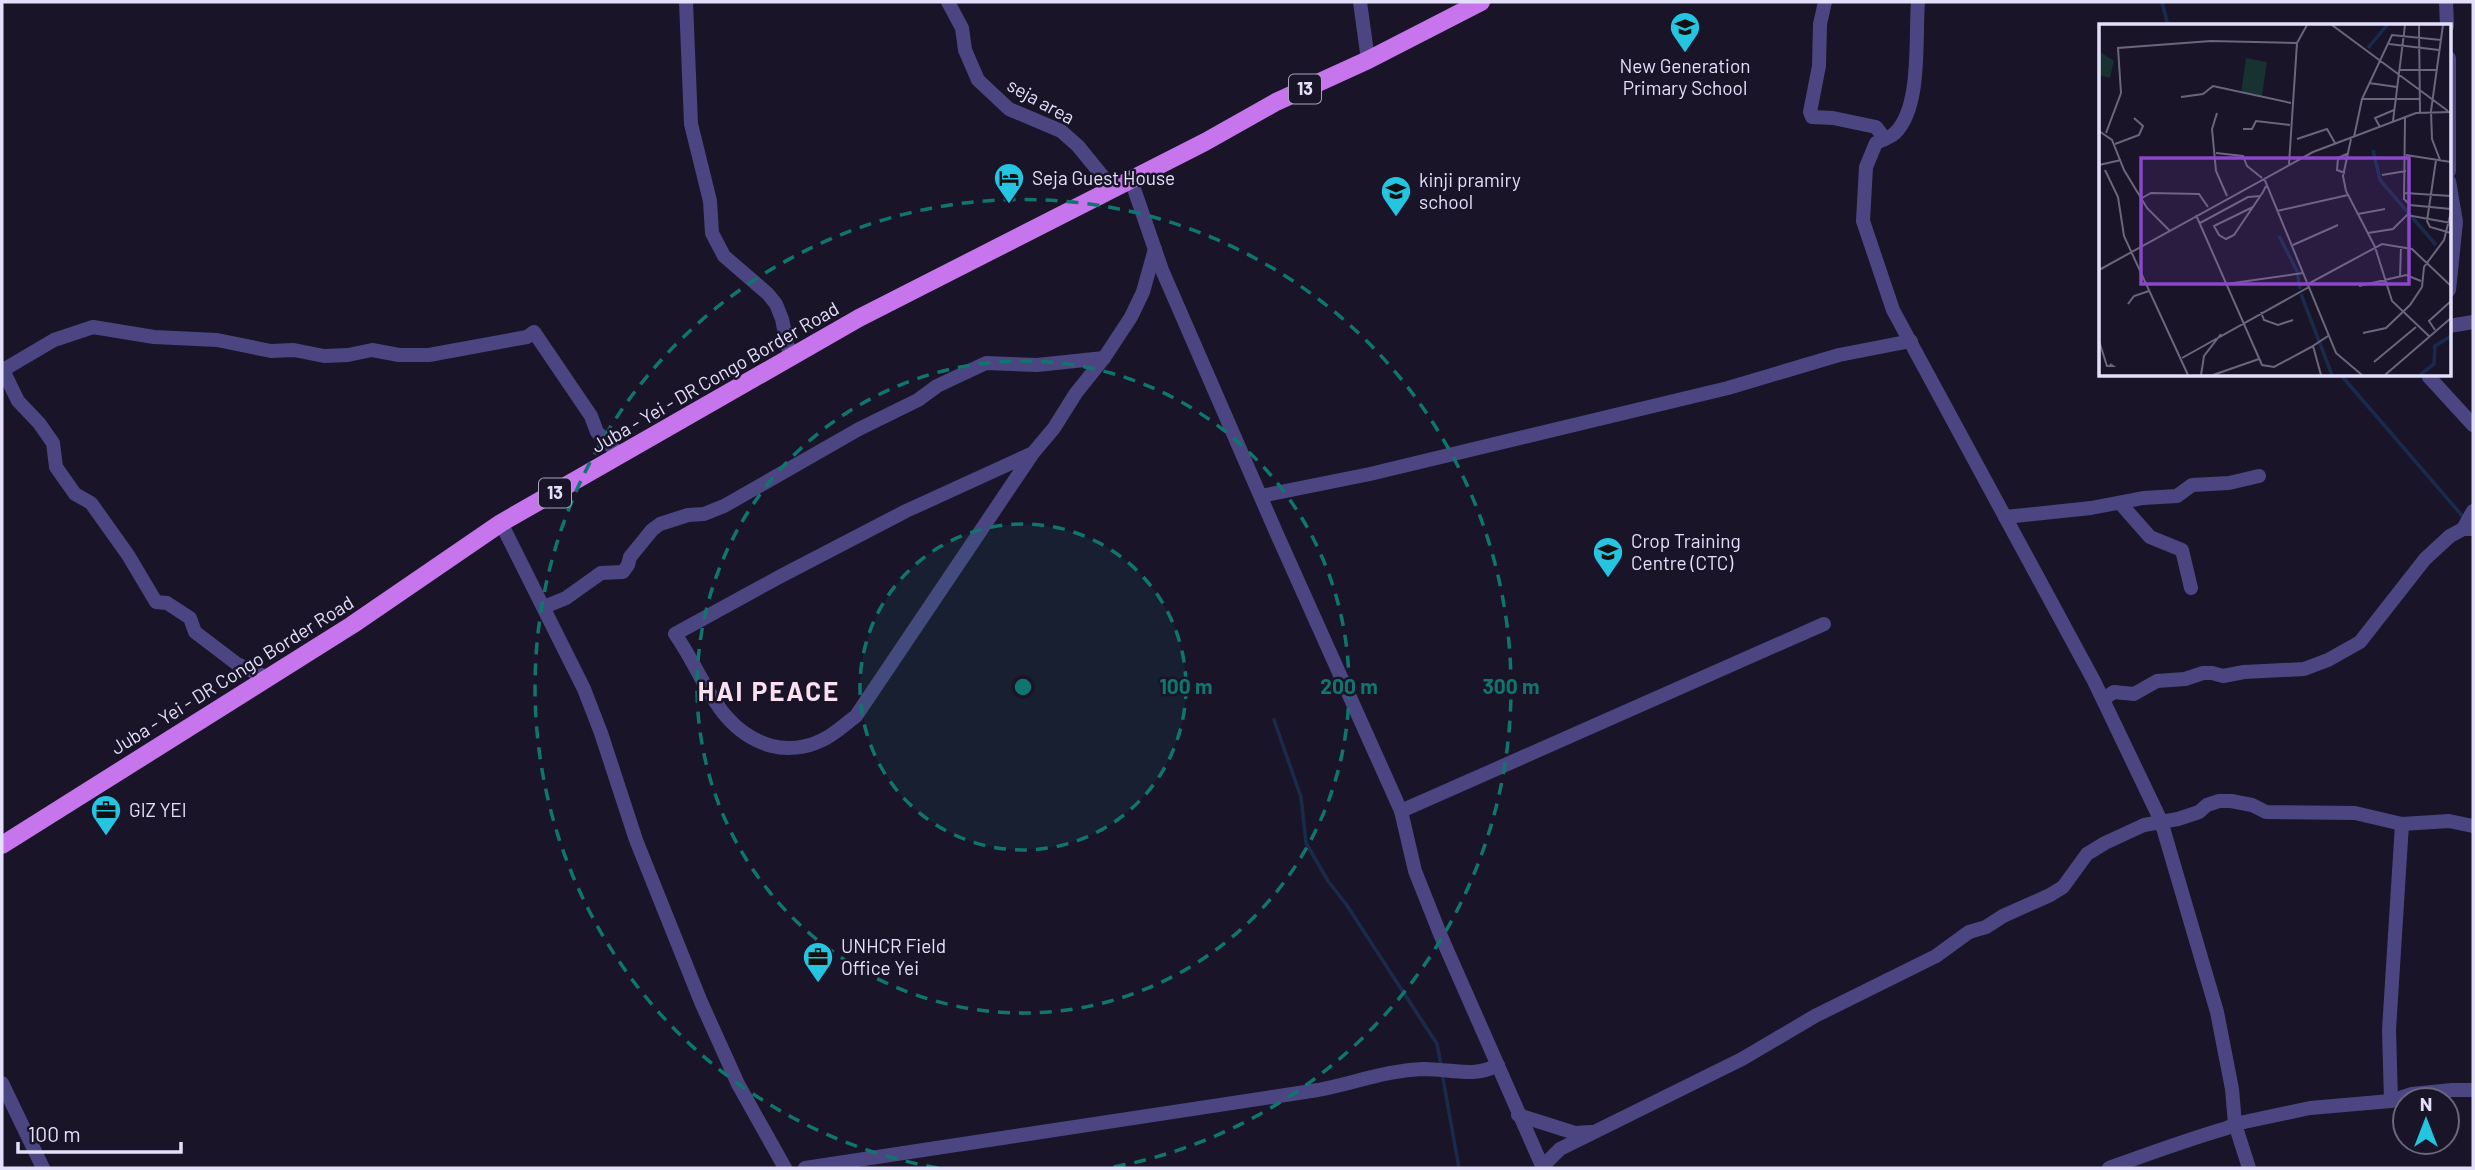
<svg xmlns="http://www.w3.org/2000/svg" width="2475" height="1170" viewBox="0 0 2475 1170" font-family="Barlow,sans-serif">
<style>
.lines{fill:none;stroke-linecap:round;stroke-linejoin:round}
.stream{stroke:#192b4d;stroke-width:3.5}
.minor{stroke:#4b4681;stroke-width:14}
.major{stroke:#c675ec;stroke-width:18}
.ring{fill:none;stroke:#0f766e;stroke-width:3.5;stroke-dasharray:12 9}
.labels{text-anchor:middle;stroke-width:5;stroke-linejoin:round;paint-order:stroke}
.shield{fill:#191428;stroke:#a7a3bc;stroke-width:2}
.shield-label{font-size:18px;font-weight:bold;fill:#e4e0fb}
.poi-label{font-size:19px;fill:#e4e0fb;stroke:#191428;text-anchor:start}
.street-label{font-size:19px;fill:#e4e0fb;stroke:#191428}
.district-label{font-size:26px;font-weight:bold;letter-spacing:2px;fill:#fbe1f0;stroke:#191428}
.inset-river{fill:none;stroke:#192b4d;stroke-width:3.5}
.inset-road{fill:none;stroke:#6a667c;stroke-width:2}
.view{fill:#8b47c8;fill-opacity:0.15;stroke:#8b47c8;stroke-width:3.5}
.inset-edge{fill:none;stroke:#e4e0fb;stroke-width:3.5}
.centre{fill:#0f766e;stroke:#191428;stroke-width:3.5}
.ring-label{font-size:21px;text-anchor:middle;font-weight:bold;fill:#0f766e;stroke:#191428;stroke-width:5;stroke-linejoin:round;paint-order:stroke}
</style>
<rect width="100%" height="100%" fill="#191428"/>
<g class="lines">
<g class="stream">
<polyline points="2162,2 2168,26"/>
<polyline points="2340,374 2465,519"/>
<polyline points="1274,720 1301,797 1306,843 1328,881 1346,904 1437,1044 1441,1065"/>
<polyline points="1442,1073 1459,1168"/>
</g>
<g class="minor">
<polyline points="686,2 691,124 710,201 712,233 724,256 768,294 776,304 782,319 788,348 795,355"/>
<polyline points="948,2 962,28 965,50 978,80 1009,109 1061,131 1078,146 1113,189"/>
<polyline points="1360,2 1368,60"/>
<polyline points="1825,2 1820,24 1819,66 1810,112 1812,117 1833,118 1876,127 1885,139"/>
<path d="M 1918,2 C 1915,37 1922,107 1895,133 C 1890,138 1881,140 1876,143 L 1866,167 L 1863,221 L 1893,310 L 2094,681 L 2161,821 L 2217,1012 L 2232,1089 L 2235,1124 L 2249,1168"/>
<polyline points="2446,2 2447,26"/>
<polyline points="2449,58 2449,171"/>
<polyline points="1131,180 1162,270 1276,532 1401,811 1415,871 1440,934 1543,1168"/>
<polyline points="2449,181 2456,222 2449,290"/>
<polyline points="2449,326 2473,322"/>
<polyline points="2,368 18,401 39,423 53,443 56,467 75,494 91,503 128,555 156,602 167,603 190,618 195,632 237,664 268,678"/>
<polyline points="3,370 54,340 93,327 154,337 217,340 271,351 294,350 324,356 348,355 372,350 399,355 429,355 527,337 534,332 591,416 597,432 620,455"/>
<polyline points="2430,374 2429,377 2473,425"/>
<path d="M 1033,453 L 906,511 L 781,576 L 675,634 C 705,676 717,731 772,746 C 787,750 806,748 820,741 C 833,736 845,724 856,716 L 1033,453 L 1054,428 L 1076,393 L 1104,358 L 1131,317 L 1143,292 L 1155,249"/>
<polyline points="1261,496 1370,474 1728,388 1839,355 1911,341"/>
<polyline points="2120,503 2150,537 2182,550 2191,588"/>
<polyline points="2005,517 2091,508 2143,498 2177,496 2192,485 2229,483 2259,476"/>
<polyline points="501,523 584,689 601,733 636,840 701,1002 738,1084 785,1168"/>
<polyline points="2463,529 2473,511"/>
<polyline points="544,607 566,598 601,573 623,572 628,565 630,557 652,530 660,524 688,515 704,514 724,506 859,429 918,400 937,386 986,363 1037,365 1104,358"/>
<polyline points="2103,699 2114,692 2134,694 2157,681 2185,679 2203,673 2212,673 2223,676 2244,672 2304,669 2328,660 2360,642 2425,559 2450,536 2463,529 2473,529"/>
<polyline points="1401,811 1824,624"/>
<polyline points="2,1083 43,1168"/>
<polyline points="2391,1101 2389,1030 2402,824"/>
<polyline points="1518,1115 1575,1133 1591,1132"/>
<polyline points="1542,1167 1560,1149 1742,1059 1815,1016 1936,956 1969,932 1986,927 2003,916 2050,895 2063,887 2087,854 2105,843 2144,825 2178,819 2199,812 2207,805 2219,801 2231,801 2252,805 2266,812 2355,813 2402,824 2449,821 2473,826"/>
<path d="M 805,1168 L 1318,1090 C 1354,1083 1388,1070 1424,1069 C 1450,1069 1474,1078 1498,1065"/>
<path d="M 2109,1168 C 2148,1154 2186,1140 2227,1128 L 2235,1124 L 2310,1108 L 2391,1101 L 2412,1094 L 2452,1090 L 2473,1090"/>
</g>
<polyline class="major" points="2,845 352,625 501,523 859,318 1205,142 1276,102 1368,60 1481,2"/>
</g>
<circle cx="1023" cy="687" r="163" fill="#0f766e" fill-opacity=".12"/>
<g class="ring">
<circle cx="1023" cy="687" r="163"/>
<circle cx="1023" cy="687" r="326"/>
<path d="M938 1168A488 488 0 1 1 1108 1168"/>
</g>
<defs>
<g id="school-pin" transform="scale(1.575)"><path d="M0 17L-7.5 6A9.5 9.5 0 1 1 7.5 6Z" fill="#25c5e1" stroke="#191428"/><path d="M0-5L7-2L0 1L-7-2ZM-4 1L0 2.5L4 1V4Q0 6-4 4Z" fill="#111"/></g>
<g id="hotel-pin" transform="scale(1.575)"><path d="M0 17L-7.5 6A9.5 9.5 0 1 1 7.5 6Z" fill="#25c5e1" stroke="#191428"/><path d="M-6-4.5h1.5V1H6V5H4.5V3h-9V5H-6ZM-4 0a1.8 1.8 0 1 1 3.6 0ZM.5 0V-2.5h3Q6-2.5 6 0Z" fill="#111"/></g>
<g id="university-pin" transform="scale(1.575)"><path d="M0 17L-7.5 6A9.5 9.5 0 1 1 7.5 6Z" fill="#25c5e1" stroke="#191428"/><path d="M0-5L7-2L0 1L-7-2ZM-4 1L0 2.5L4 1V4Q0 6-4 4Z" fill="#111"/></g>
<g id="office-pin" transform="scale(1.575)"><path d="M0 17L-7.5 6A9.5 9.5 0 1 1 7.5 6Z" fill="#25c5e1" stroke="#191428"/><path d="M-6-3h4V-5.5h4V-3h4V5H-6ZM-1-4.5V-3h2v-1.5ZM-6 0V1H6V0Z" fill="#111"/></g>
</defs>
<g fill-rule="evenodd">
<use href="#school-pin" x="1685" y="27"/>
<use href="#hotel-pin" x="1009" y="178"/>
<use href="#school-pin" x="1396" y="191"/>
<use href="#university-pin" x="1608" y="552"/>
<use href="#office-pin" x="106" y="810"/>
<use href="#office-pin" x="818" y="957"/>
</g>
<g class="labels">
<g class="shield">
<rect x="1289" y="74.5" width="32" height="29" rx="5"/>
<rect x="539" y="478.5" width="32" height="29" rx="5"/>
</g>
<g class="shield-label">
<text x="1305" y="95">13</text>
<text x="555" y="499">13</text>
</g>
<g class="poi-label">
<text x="1685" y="73" text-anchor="middle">New Generation<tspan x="1685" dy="22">Primary School</tspan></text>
<text x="1032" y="185">Seja Guest House</text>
<text x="1419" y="187">kinji pramiry<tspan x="1419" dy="22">school</tspan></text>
<text x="1631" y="548">Crop Training<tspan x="1631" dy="22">Centre (CTC)</tspan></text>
<text x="129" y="817">GIZ YEI</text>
<text x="841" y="953">UNHCR Field<tspan x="841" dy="22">Office Yei</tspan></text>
</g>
<g class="street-label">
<text transform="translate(1041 101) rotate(29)" y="7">seja area</text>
<text transform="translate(715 377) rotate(-30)" y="7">Juba - Yei - DR Congo Border Road</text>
<text transform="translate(232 675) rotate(-32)" y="7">Juba - Yei - DR Congo Border Road</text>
</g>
<g class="district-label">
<text x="769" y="701">HAI PEACE</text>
</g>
</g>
<g transform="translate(2099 24)">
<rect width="352" height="352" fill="#191428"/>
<path d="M 0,27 L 15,37 L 11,54 L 0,51 ZM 147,34 L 168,38 L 163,72 L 142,69 Z" fill="#183131"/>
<path class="inset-river" d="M 269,24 L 288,1M 274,126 L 281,156 L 337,221M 180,212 L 198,247 L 201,265M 202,270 L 233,351M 321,351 L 335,340 L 336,322 L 352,312"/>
<path class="inset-road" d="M 233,1 L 349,87M 320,1 L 321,89M 290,20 L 340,26M 300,46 L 337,46M 270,59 L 298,63M 82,73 L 104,70 L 114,62 L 192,79M 263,75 L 321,75M 118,89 L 113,105 L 117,147 L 128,172M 306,94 L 305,175 L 311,181 L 352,185M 294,97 L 306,1M 281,103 L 276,94 L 295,86M 144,105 L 153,105 L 157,97 L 191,101M 0,107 L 13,116 L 25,146 L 48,184 L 71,207M 7,109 L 22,69 L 19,24 L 112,17 L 198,19M 255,113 L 263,75 L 293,11 L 342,16M 198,115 L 228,105 L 236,119M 252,115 L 244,152 L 247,167 L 276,223 L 293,277 L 331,313M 16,120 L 40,111 L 44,102 L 35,94M 117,129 L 144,132 L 148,142 L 163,154M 307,131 L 352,138M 337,136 L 328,197 L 331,203 L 352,209M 341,136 L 333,115 L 332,87 L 344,1M 190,140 L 198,19 L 208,1M 0,141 L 22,136M 6,146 L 19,173 L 25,212 L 89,351M 246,149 L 238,146 L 239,134 L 250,129M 283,151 L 307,147M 165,154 L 237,329 L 263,351M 306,169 L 352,172M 43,174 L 52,169 L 100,170 L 109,183M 154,183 L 115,202 L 120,211 L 127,215 L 135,211 L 164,168 L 167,162M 178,187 L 249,171M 259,190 L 286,185M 97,191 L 163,341 L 175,343 L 214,322M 101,199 L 149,173 L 162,172M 269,209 L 294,205 L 308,191 L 352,199M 194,221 L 239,201M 0,246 L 214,128 L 317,89 L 352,88M 301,253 L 302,223M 127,260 L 204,249M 209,260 L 283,220 L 313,225 L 352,262M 260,262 L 307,251 L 322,257M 29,280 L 35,272 L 50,267M 162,288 L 165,296 L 179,301 L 194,296M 336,306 L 330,297 L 352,277M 264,309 L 287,304 L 311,281 L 323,263 L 325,243 L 345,216 L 352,188M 0,317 L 8,342 L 14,342 L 11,340M 83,334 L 210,263M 275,338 L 317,303M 102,351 L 105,332 L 122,310M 114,351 L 160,335M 222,351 L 214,322 L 229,312M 286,351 L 352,294"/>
<path class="view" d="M 42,134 L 310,134 L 310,260 L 42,260 Z"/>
<rect width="352" height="352" class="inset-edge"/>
</g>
<circle cx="1023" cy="687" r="10" class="centre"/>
<g class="ring-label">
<text x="1186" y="694">100 m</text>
<text x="1349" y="694">200 m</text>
<text x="1511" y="694">300 m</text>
</g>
<rect width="2475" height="1170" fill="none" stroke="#e4e0fb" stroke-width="7"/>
<g transform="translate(2426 1121)"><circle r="33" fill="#191428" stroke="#6a667c" stroke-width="2"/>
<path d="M0-5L12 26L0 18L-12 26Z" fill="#25c5e1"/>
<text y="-10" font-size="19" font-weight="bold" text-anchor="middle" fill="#e4e0fb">N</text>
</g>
<path d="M18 1142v10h163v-10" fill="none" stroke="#e4e0fb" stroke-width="3.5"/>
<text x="28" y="1142" font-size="21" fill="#e4e0fb" stroke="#191428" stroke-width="5" paint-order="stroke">100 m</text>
</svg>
